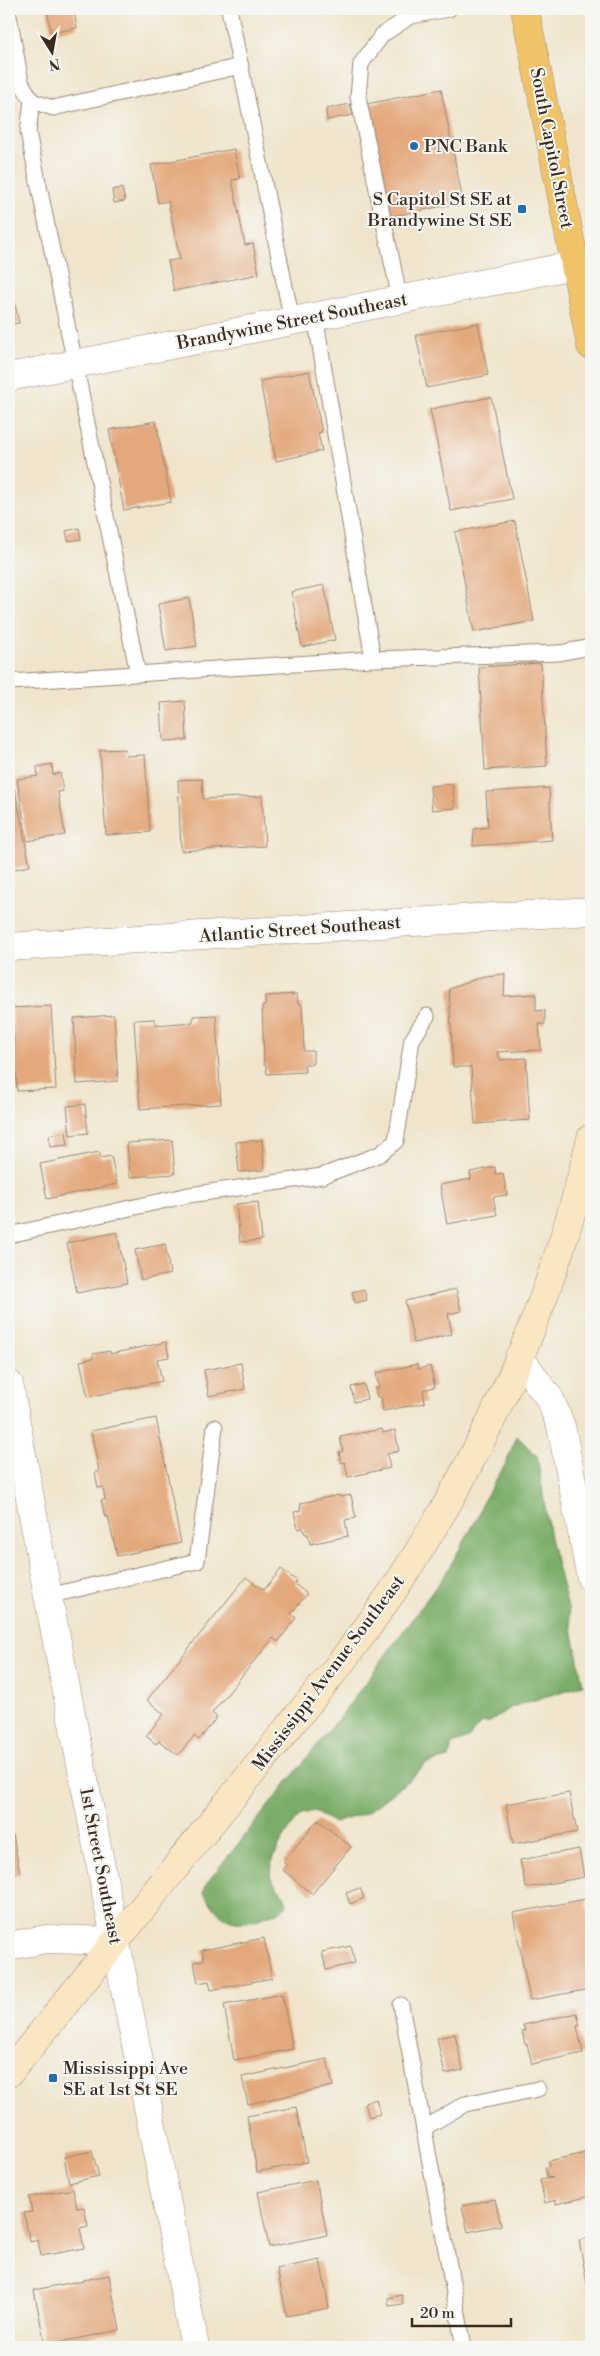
<svg xmlns="http://www.w3.org/2000/svg" width="600" height="2356" viewBox="0 0 600 2356" font-family="'Libre Bodoni',serif">
<style>
.forest{fill:#7aad68;stroke:#5a6c43}
.building{fill:#e3a87b}
.lines{fill:none;stroke-linecap:round;stroke-linejoin:round}
.service-casing{stroke:#968875;stroke-width:17}
.minor-casing{stroke:#968875;stroke-width:29}
.tertiary-casing{stroke:#968875;stroke-width:29}
.secondary-casing{stroke:#968875;stroke-width:29}
.primary-casing{stroke:#968875;stroke-width:29}
.service{stroke:#fff;stroke-width:15}
.minor{stroke:#fff;stroke-width:28}
.tertiary{stroke:#fff;stroke-width:28}
.secondary{stroke:#f9e7c3;stroke-width:28}
.primary{stroke:#f0c369;stroke-width:28}
.poi-dot{fill:#1f6fb2;stroke:#f6f6f2;stroke-width:2}
.labels{text-anchor:middle;stroke-width:4;stroke-linejoin:round;paint-order:stroke}
.poi-label{font-size:18px;fill:#3b2a1e;stroke:#f6f6f2;text-anchor:start}
.street-label{font-size:18px;fill:#3b2a1e;stroke:#f6f6f2}
</style>
<rect width="100%" height="100%" fill="#f6f6f2"/>
<filter id="ink" filterUnits="userSpaceOnUse"><feTurbulence type="fractalNoise" baseFrequency=".02" numOctaves="2"/><feDisplacementMap in="SourceGraphic" scale="10" xChannelSelector="R" yChannelSelector="G"/><feConvolveMatrix kernelMatrix="1 2 1 2 8 2 1 2 1" color-interpolation-filters="sRGB"/></filter>
<filter id="wash" filterUnits="userSpaceOnUse"><feTurbulence type="fractalNoise" baseFrequency=".0096" numOctaves="4" result="noise"/><feDisplacementMap in="SourceGraphic" scale="20" xChannelSelector="R" yChannelSelector="G"/><feGaussianBlur stdDeviation="1.12" result="paint"/><feColorMatrix in="noise" values="0 0 0 0 0 0 0 0 0 0 0 0 0 0 0 0 0 1.4 0 .05"/><feComposite in="paint" operator="in"/></filter>
<g filter="url(#wash)">
<rect width="100%" height="100%" fill="#f0e5cc"/>
<path class="forest" d="M 517,1436 L 537,1456 L 550,1538 L 568,1608 L 583,1685 L 512,1707 L 490,1722 L 481,1723 L 468,1738 L 452,1744 L 449,1758 L 425,1764 L 414,1776 L 368,1812 L 335,1823 L 314,1811 L 302,1814 C 291,1824 265,1864 271,1878 C 276,1888 286,1893 287,1905 C 279,1913 270,1915 259,1919 C 228,1928 220,1918 204,1893 L 206,1884 L 343,1713 L 446,1573 L 479,1515 L 482,1503 L 505,1465 Z"/>
<g id="blocks">
<g class="building">
<polygon points="47,9 83,9 83,10 74,12 77,28 51,33"/>
<polygon points="441,89 463,202 384,218 362,105"/>
<polygon points="350,104 353,115 327,120 326,109"/>
<polygon points="234,149 240,179 232,180 245,245 253,244 259,274 174,291 168,261 180,259 168,201 158,203 151,165"/>
<polygon points="122,188 125,201 114,203 112,190"/>
<polygon points="9,276 19,323 9,325"/>
<polygon points="478,323 488,375 427,388 416,335"/>
<polygon points="309,371 322,432 318,433 322,451 276,461 260,381"/>
<polygon points="491,397 512,499 451,511 430,409"/>
<polygon points="156,421 171,502 124,510 109,430"/>
<polygon points="515,521 534,621 474,632 455,532"/>
<polygon points="79,528 81,539 68,541 66,531"/>
<polygon points="324,585 335,640 302,647 291,592"/>
<polygon points="189,598 197,646 166,651 158,604"/>
<polygon points="541,663 547,766 485,770 479,667"/>
<polygon points="185,701 187,740 163,741 161,703"/>
<polygon points="125,749 126,756 145,755 150,832 106,835 100,750"/>
<polygon points="52,764 53,775 60,773 63,791 58,792 65,835 27,841 17,779 38,776 37,767"/>
<polygon points="202,779 203,799 262,796 265,846 181,851 178,780"/>
<polygon points="452,784 455,808 432,810 430,786"/>
<polygon points="549,788 552,840 473,846 474,829 488,827 486,792"/>
<polygon points="15,790 30,866 9,870 9,791"/>
<polygon points="505,974 504,996 536,994 536,1011 545,1010 545,1024 539,1024 541,1050 497,1052 500,1060 526,1058 530,1120 475,1124 471,1067 453,1067 449,989 484,976"/>
<polygon points="297,994 298,1004 302,1004 304,1051 313,1051 313,1064 304,1064 305,1072 267,1074 266,1065 264,1065 262,1006 265,1006 265,996"/>
<polygon points="51,1006 56,1089 17,1091 12,1008"/>
<polygon points="114,1015 118,1081 77,1084 74,1018"/>
<polygon points="216,1015 221,1104 140,1109 134,1020 155,1019 156,1025 193,1022 193,1016"/>
<polygon points="85,1104 88,1133 70,1135 67,1106"/>
<polygon points="66,1132 68,1145 50,1147 49,1135"/>
<polygon points="172,1140 175,1174 130,1177 127,1143"/>
<polygon points="262,1140 264,1170 239,1172 236,1142"/>
<polygon points="99,1152 101,1158 111,1156 117,1184 47,1199 40,1164"/>
<polygon points="495,1167 496,1174 503,1173 507,1195 493,1197 497,1215 447,1224 440,1185 471,1179 470,1172"/>
<polygon points="258,1202 262,1240 240,1242 236,1204"/>
<polygon points="117,1232 127,1283 77,1293 67,1243"/>
<polygon points="165,1244 170,1274 141,1280 135,1250"/>
<polygon points="364,1289 367,1300 355,1303 352,1292"/>
<polygon points="456,1289 461,1311 448,1314 452,1334 414,1343 405,1301"/>
<polygon points="166,1342 169,1357 157,1359 162,1381 88,1397 80,1361 93,1358 93,1354 110,1351 110,1354"/>
<polygon points="241,1363 245,1389 209,1396 204,1370"/>
<polygon points="417,1364 418,1369 430,1366 435,1387 423,1390 425,1403 383,1411 381,1397 377,1397 375,1388 379,1388 376,1373"/>
<polygon points="364,1384 367,1399 354,1402 351,1387"/>
<polygon points="156,1418 181,1543 117,1556 108,1516 105,1517 101,1500 105,1500 103,1487 98,1488 95,1472 99,1471 91,1431"/>
<polygon points="382,1429 383,1433 395,1430 399,1451 387,1454 390,1468 348,1477 345,1462 341,1463 339,1452 343,1451 340,1437"/>
<polygon points="339,1495 340,1497 351,1495 356,1518 345,1520 348,1536 310,1544 308,1534 305,1534 303,1528 298,1529 294,1512 300,1511 301,1503"/>
<polygon points="281,1569 297,1581 295,1584 307,1594 291,1614 296,1618 278,1642 273,1638 212,1713 217,1717 199,1740 194,1736 178,1755 159,1741 156,1744 146,1736 164,1714 147,1700 246,1577 264,1590"/>
<polygon points="569,1793 577,1832 513,1844 506,1804"/>
<polygon points="318,1820 351,1847 312,1894 283,1870 287,1865 283,1862"/>
<polygon points="9,1835 13,1835 20,1873 9,1875"/>
<polygon points="579,1849 584,1877 526,1888 520,1860"/>
<polygon points="360,1888 364,1898 350,1904 346,1893"/>
<polygon points="586,1899 591,1926 591,1989 530,2000 513,1913"/>
<polygon points="264,1938 272,1978 211,1990 209,1981 198,1983 194,1962 204,1960 202,1950"/>
<polygon points="351,1946 355,1963 326,1970 322,1952"/>
<polygon points="282,1994 293,2049 234,2060 224,2005"/>
<polygon points="577,2013 580,2026 577,2026 583,2053 532,2064 527,2044 525,2044 522,2031 525,2031 523,2025"/>
<polygon points="455,2034 463,2070 445,2074 437,2038"/>
<polygon points="327,2059 333,2086 248,2104 242,2077"/>
<polygon points="376,2099 380,2114 369,2117 365,2103"/>
<polygon points="296,2107 307,2162 257,2172 247,2116"/>
<polygon points="92,2151 99,2176 69,2183 64,2157"/>
<polygon points="591,2152 591,2196 556,2204 556,2200 545,2203 540,2180 553,2178 547,2177 545,2167 549,2166 548,2161"/>
<polygon points="316,2180 327,2235 269,2247 258,2192"/>
<polygon points="73,2189 77,2208 84,2207 88,2226 80,2228 84,2248 41,2256 38,2240 30,2242 24,2213 32,2212 29,2197"/>
<polygon points="495,2199 501,2225 468,2232 462,2206"/>
<polygon points="591,2238 591,2295 589,2295 579,2240"/>
<polygon points="320,2260 329,2308 287,2316 277,2269"/>
<polygon points="109,2275 120,2330 45,2345 34,2290"/>
<polygon points="402,2295 403,2304 389,2306 388,2298"/>
</g>
</g>
</g>
<g filter="url(#ink)">
<use href="#blocks" fill-opacity="0" stroke="#968875" stroke-width="1"/>
<g class="lines">
<g class="service-casing">
<g id="service">
<polyline points="229,9 292,321"/>
<polyline points="9,16 21,82 32,101 53,108 241,66"/>
<polyline points="32,101 28,132 138,674"/>
<polyline points="400,300 358,97 361,64 382,35 411,16 449,9"/>
<polyline points="315,316 373,659"/>
<polyline points="9,682 373,659 559,653 591,647"/>
<polyline points="9,1235 189,1195 322,1176 380,1154 396,1141 412,1040 427,1016"/>
<polyline points="48,1596 197,1561 215,1427"/>
<polyline points="401,2005 464,2347"/>
<polyline points="424,2128 465,2104 538,2089"/>
</g>
</g>
<g class="minor-casing">
<g id="minor">
<polyline points="9,377 575,265"/>
<polyline points="519,1357 550,1399 561,1426 591,1578"/>
<polyline points="9,1384 48,1596 195,2347"/>
<polyline points="9,1946 46,1939 116,1941"/>
</g>
</g>
<g class="tertiary-casing">
<polyline id="tertiary" points="9,947 591,911"/>
</g>
<g class="secondary-casing">
<path id="secondary" d="M 9,2073 L 339,1665 C 459,1511 547,1329 591,1138"/>
</g>
<g class="primary-casing">
<polyline id="primary" points="525,9 591,346"/>
</g>
<use href="#service" class="service"/>
<use href="#minor" class="minor"/>
<use href="#tertiary" class="tertiary"/>
<use href="#secondary" class="secondary"/>
<use href="#primary" class="primary"/>
</g>
</g>
<g class="poi-dot">
<circle cx="414" cy="146" r="5"/>
<rect x="517" y="204" width="10" height="10" rx="2.5"/>
<rect x="48" y="2073" width="10" height="10" rx="2.5"/>
</g>
<g class="labels">
<g class="poi-label">
<text x="424" y="152">PNC Bank</text>
<text x="512" y="205" text-anchor="end">S Capitol St SE at<tspan x="512" dy="21">Brandywine St SE</tspan></text>
<text x="63" y="2074">Mississippi Ave<tspan x="63" dy="21">SE at 1st St SE</tspan></text>
</g>
<g class="street-label">
<text transform="translate(552 148) rotate(79)" y="6">South Capitol Street</text>
<text transform="translate(292 321) rotate(-11)" y="6">Brandywine Street Southeast</text>
<text transform="translate(300 929) rotate(-4)" y="6">Atlantic Street Southeast</text>
<text transform="translate(328 1673) rotate(-53)" y="6">Mississippi Avenue Southeast</text>
<text transform="translate(101 1866) rotate(79)" y="6">1st Street Southeast</text>
</g>
</g>
<rect width="600" height="2356" fill="none" stroke="#f6f6f2" stroke-width="30"/>
<g transform="translate(52 52) rotate(169)" stroke="#f6f6f2" stroke-width="4" paint-order="stroke">
<path d="M0-4L9 19L0 12L-9 19Z" fill="#3b2a1e"/>
<text y="-8" font-size="14" font-weight="bold" text-anchor="middle" fill="#3b2a1e">N</text>
</g>
<path d="M412 2318v8h99v-8" fill="none" stroke="#3b2a1e" stroke-width="2.5"/>
<text x="420" y="2318" font-size="15" fill="#3b2a1e" stroke="#f6f6f2" stroke-width="4" paint-order="stroke">20 m</text>
</svg>
